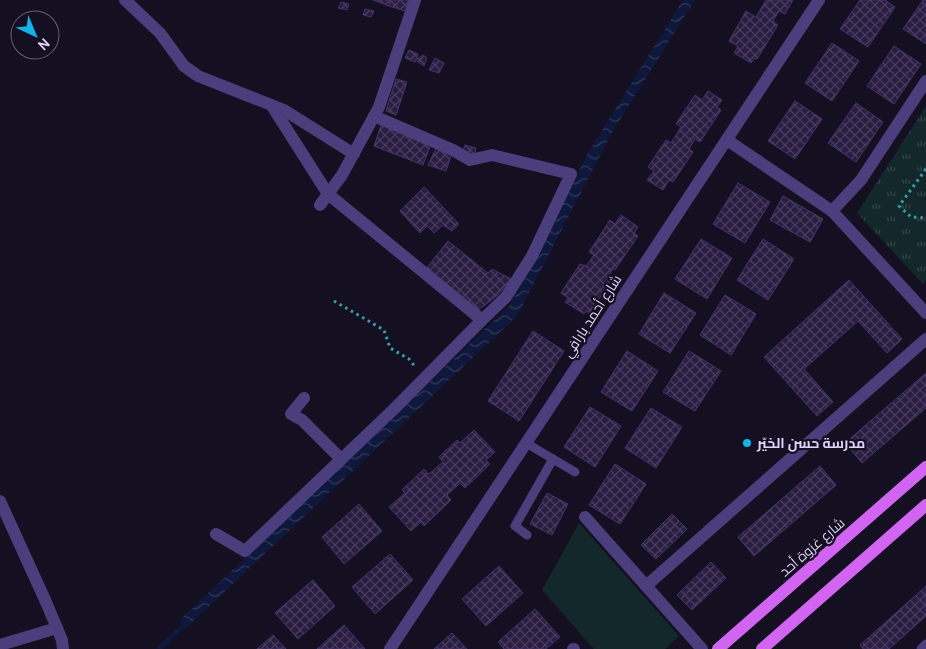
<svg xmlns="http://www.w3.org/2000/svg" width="926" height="649" viewBox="0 0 926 649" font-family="Cabin,Cairo,sans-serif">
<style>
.grass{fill:#13282b}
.park{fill:url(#park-tufts)}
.water{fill:url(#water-waves)}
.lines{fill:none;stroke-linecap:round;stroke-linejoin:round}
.stream{stroke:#0e183c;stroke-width:5}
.building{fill:url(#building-cross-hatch);stroke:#45316b}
.path{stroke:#39a0aa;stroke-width:3;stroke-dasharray:2.5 4;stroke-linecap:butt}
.service{stroke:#4a3e7c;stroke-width:9}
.minor{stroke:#4a3e7c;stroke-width:12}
.primary{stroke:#d264f2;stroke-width:12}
.poi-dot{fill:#14b3e7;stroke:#151021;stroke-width:2}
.labels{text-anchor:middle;stroke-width:4.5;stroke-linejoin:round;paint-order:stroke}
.street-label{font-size:14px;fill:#ded4fb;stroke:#151021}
.poi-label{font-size:14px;font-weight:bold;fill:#ded4fb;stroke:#151021;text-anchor:start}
</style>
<defs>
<pattern id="park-tufts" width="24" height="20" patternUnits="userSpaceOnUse" patternTransform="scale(1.25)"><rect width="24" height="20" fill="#13282b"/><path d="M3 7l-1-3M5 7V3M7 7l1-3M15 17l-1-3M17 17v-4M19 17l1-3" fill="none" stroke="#35464b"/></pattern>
<pattern id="water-waves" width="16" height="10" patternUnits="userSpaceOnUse" patternTransform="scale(1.25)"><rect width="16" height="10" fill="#0e183c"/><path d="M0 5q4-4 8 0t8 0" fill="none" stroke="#313959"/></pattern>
<pattern id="building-cross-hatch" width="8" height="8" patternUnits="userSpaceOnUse" patternTransform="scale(1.25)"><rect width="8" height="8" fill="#2a1d41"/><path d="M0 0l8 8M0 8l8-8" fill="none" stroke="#483d5d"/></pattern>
</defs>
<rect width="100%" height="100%" fill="#151021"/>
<polygon class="grass" points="579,523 679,636 665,649 594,649 542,590"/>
<polygon class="park" points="926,106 926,280 923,284 857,213"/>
<polygon class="water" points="683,0 695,0 614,129 517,316 186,628 179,621 509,306 535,261 588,153"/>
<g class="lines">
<polyline class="stream" points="159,649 188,621"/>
</g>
<g class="building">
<polygon points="373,0 391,0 389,6"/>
<polygon points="391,0 412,0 408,12 389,6"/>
<polygon points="766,0 793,0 785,14 779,11 773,21 778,25 757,59 755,58 751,63 734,53 738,46 729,41 746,11 756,17"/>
<polygon points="860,0 885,0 895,7 868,47 840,29"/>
<polygon points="923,0 926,0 926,44 903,29"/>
<polygon points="341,2 349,4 347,10 338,8"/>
<polygon points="365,9 374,11 371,17 363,15"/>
<polygon points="832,43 859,61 832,101 805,83"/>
<polygon points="894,46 921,64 894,104 867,86"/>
<polygon points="409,50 418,54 415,62 405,58"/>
<polygon points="423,55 427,58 424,66 415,60"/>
<polygon points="435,58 444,63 439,73 429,70"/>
<polygon points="396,79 407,82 396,115 386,111"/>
<polygon points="708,91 722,100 717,107 721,110 700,142 695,139 689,149 693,152 673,182 669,180 663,190 647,180 654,171 648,167 666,140 671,143 681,127 676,124 695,95 702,100"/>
<polygon points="795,101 822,119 795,159 768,141"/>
<polygon points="856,103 883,122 856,162 828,143"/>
<polygon points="381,125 431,144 423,165 374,146"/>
<polygon points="465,145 476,148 475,155 462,153"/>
<polygon points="437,146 452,153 446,171 428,165"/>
<polygon points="738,183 770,202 745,243 713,224"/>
<polygon points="424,187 459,224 452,231 443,225 434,233 427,226 420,233 400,211"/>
<polygon points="783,196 823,219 810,242 770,220"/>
<polygon points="621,215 638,227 634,233 638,236 615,270 613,269 607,278 611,281 589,314 586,311 584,314 565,302 568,298 561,293 580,264 586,266 594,255 589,252 610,220 615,224"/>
<polygon points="701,239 732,258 707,299 675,279"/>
<polygon points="763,239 794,259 768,300 737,280"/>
<polygon points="448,241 488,273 492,269 511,279 498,295 477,311 425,270"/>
<polygon points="849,280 902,339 887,353 858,321 804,369 833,402 817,416 764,357"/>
<polygon points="664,293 696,313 670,353 639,334"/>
<polygon points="725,295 756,314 731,355 700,335"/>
<polygon points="533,331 564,351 519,421 488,401"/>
<polygon points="627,351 658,371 632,411 601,392"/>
<polygon points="689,351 721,371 695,411 663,392"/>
<polygon points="926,373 926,408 862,463 845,443"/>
<polygon points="590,407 621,426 595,467 564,447"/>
<polygon points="651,408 682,427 656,468 625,448"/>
<polygon points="474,430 495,452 486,460 490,464 465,488 460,483 447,495 451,500 424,526 421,522 411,531 389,507 405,493 402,490 424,469 429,474 443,462 439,457 457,440 460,443"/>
<polygon points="615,464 646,484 620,524 589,505"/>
<polygon points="820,466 836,485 754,556 738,537"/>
<polygon points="547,493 568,504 552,535 530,524"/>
<polygon points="359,504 382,531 344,564 322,537"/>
<polygon points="672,514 687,529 656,559 641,545"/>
<polygon points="390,554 413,580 375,614 352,587"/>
<polygon points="711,562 726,578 692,610 677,595"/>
<polygon points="499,566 523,593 486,626 462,599"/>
<polygon points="313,580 335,606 298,639 275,613"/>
<polygon points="926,586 926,616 889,649 863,649 860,645"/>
<polygon points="535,609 560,637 546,649 504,649 498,642"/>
<polygon points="344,625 365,649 317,649"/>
<polygon points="452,633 467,649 434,649"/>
<polygon points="273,635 286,649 257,649"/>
</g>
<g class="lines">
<g class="path">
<polyline points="926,169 899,206 911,217 926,218"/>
<polyline points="334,301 384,330 390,348 409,359 416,368"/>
</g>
<g class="service">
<polyline points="526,443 575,472"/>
<polyline points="527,535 515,526 553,459"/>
<polyline points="921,649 926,644"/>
</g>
<g class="minor">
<polyline points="125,0 160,33 184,66 198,76 284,110 354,154"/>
<polyline points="272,106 328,194 482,320 506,297 532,256 571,174 492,155 470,160 453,150 374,116"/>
<polyline points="727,140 832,211 926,313"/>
<polyline points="320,205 342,175 379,107 415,0"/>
<polyline points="832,211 861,180 926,81"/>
<polyline points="304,398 291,414 302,420 341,459"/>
<polyline points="0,501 46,602 62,640 63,649"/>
<polyline points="585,517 702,649"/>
<polyline points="216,534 245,551 395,408 482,320"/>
<polyline points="646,586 926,339"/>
<polyline points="0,645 57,628"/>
<polyline points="390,649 819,0"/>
<polyline points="573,649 574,649"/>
</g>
<g class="primary">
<polyline points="718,649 926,467"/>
<polyline points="762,649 926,505"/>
</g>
</g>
<circle class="poi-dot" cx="747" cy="443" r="5"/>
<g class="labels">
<g class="street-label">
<text transform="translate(592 316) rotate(-57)" y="5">شارع أحمد بارافي</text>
<text transform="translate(812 547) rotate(-41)" y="5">شارع غزوة أحد</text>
</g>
<g class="poi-label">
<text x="757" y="448">مدرسة حسن الخيّر</text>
</g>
</g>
<g transform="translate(35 35) rotate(136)"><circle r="24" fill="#151021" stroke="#655e78"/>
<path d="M0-4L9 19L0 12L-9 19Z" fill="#14b3e7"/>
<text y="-8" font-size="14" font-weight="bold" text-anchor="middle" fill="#ded4fb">N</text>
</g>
</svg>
